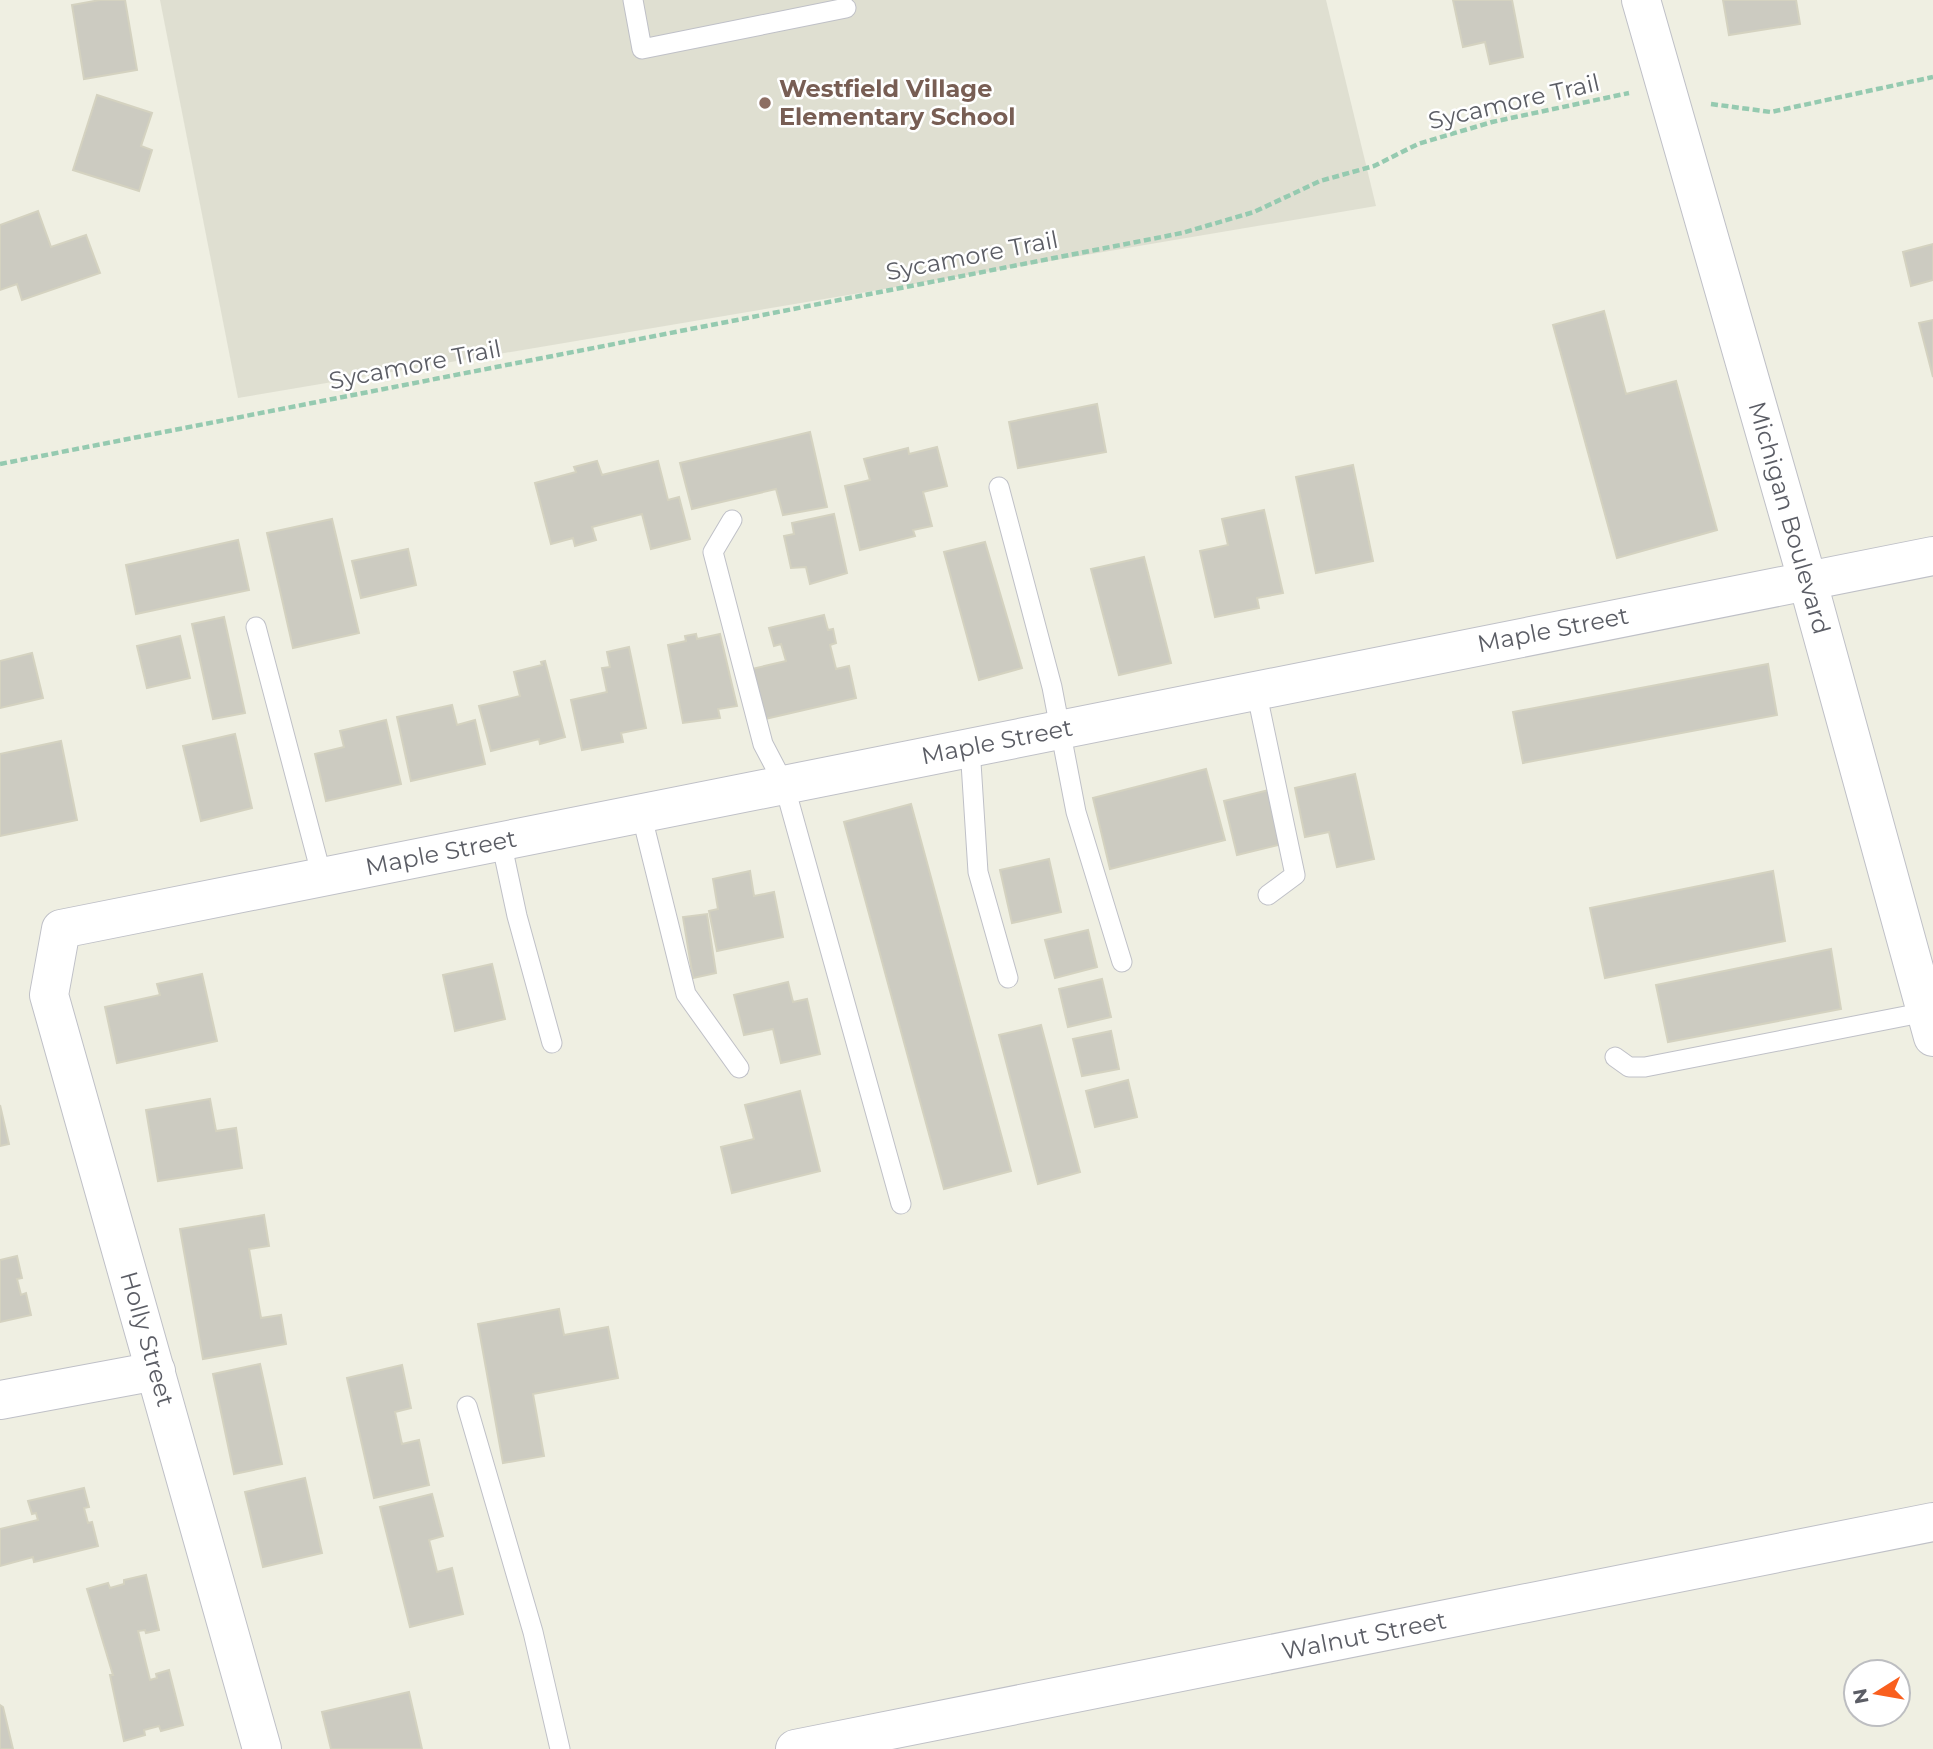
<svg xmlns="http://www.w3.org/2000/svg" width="1933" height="1749" viewBox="0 0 1933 1749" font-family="Montserrat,sans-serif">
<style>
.education{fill:#dfdfd1}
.building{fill:#cccbc1;stroke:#d4d2c0;stroke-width:2}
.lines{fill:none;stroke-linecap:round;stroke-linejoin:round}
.service-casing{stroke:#bfc0c7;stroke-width:21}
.minor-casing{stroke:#bfc0c7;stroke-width:40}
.path{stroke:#95cab0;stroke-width:4.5;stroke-dasharray:7 3.5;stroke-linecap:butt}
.service{stroke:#fff;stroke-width:19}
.minor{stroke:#fff;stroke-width:38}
.education-dot{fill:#8d6e63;stroke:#fff;stroke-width:2.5}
.labels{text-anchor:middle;stroke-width:5;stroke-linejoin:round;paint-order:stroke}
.education-label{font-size:24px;font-weight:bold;fill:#785e54;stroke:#fff;text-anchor:start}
.street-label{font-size:24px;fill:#5b5d65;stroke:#fff}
</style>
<rect width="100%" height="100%" fill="#efefe2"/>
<polygon class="education" points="160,0 1326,0 1376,206 238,398"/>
<g class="building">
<polygon points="100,0 125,0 137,70 84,79 72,5"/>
<polygon points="1453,0 1512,0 1523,57 1490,64 1485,42 1463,47"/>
<polygon points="1723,0 1796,0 1800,24 1729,35"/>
<polygon points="97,95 152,113 141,146 152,150 139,191 73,170"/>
<polygon points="38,211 51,247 86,235 100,273 22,300 17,284 0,290 0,225"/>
<polygon points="1933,244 1933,280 1911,286 1903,252"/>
<polygon points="1604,311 1626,394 1676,381 1717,530 1617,558 1553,325"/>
<polygon points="1933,320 1933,377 1919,323"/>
<polygon points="1097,404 1106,452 1018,468 1009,422"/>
<polygon points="810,432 827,507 783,515 776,489 692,509 680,463"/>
<polygon points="937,447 947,486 923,492 932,526 913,530 915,536 860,550 845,486 870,480 864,459 908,448 909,454"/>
<polygon points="597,461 602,475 658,461 668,500 679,497 690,539 651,549 642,514 592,527 596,540 575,546 573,538 551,544 535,483 576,472 574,467"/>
<polygon points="1353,465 1373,561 1316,573 1296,477"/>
<polygon points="1264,510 1283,593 1257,598 1259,608 1215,617 1200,551 1228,545 1222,519"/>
<polygon points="834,514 847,573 810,584 806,567 791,568 784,536 794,534 792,523"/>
<polygon points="332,519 359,633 293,648 267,533"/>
<polygon points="238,540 249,590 136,614 126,565"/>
<polygon points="985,542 1022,668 979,680 944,552"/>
<polygon points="408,549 416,585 361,598 352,561"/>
<polygon points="1144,557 1171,663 1119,675 1091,569"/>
<polygon points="824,615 828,630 833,629 836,643 830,645 836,669 849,666 856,698 765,719 752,669 786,661 781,644 774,646 769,628"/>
<polygon points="224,617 245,713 213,719 192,624"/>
<polygon points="696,634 697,639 720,634 737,706 718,709 720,718 683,723 668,645 686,641 685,636"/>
<polygon points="180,636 190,678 147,688 137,646"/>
<polygon points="629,647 646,728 621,733 623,742 582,750 571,700 607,692 602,668 610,667 607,652"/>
<polygon points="32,653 43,698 0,708 0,661"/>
<polygon points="545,661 565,737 540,744 539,739 491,751 479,706 520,696 514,672 542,665 541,662"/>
<polygon points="1768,664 1777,715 1523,763 1513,712"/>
<polygon points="452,705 457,725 475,720 485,764 411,781 397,717"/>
<polygon points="386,720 401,784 326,801 315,754 344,747 340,731"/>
<polygon points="235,734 252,808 201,821 183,746"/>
<polygon points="61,741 77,820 0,836 0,754"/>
<polygon points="1206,769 1225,840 1110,869 1093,798"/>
<polygon points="1355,774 1374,859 1337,867 1329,832 1305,837 1295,788"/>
<polygon points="1269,790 1282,844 1237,855 1224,801"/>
<polygon points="911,804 1011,1171 944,1189 844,822"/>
<polygon points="1049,859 1061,912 1012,923 1000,870"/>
<polygon points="750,871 754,896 774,892 783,937 717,951 709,911 718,909 713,879"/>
<polygon points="1773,871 1785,941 1605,978 1590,908"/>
<polygon points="707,914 716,973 693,978 683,917"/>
<polygon points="1088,930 1097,967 1055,978 1045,940"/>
<polygon points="1831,949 1841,1009 1668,1042 1656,985"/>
<polygon points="492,964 505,1019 455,1031 443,975"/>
<polygon points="202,974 217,1041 117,1063 105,1007 160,995 157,984"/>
<polygon points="1102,979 1111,1017 1068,1027 1059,989"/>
<polygon points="788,982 793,1002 807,999 820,1054 781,1063 773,1029 744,1035 734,995"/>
<polygon points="1041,1025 1080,1172 1038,1184 999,1035"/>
<polygon points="1111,1031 1119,1069 1082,1076 1073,1039"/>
<polygon points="1128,1080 1137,1117 1095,1127 1086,1091"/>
<polygon points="800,1091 820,1171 732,1193 721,1147 754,1139 745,1105"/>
<polygon points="210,1099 216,1131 236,1128 242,1168 158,1181 146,1110"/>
<polygon points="0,1105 9,1144 0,1146"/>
<polygon points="264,1215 269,1246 249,1249 261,1318 281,1315 286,1344 203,1359 180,1229"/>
<polygon points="17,1256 22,1278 17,1279 21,1295 26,1293 31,1315 0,1322 0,1260"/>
<polygon points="559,1309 564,1335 608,1327 618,1378 533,1394 544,1456 503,1463 478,1324"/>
<polygon points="260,1364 282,1464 234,1474 213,1374"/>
<polygon points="402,1365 411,1408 395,1412 402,1444 419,1440 429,1485 374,1498 347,1378"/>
<polygon points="305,1478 322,1553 263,1567 245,1492"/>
<polygon points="84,1488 89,1507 84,1508 88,1523 92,1522 98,1546 34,1562 33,1557 0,1566 0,1529 38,1520 36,1513 32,1514 28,1501"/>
<polygon points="432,1494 443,1536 429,1540 437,1572 452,1568 463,1614 410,1627 380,1507"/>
<polygon points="146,1575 159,1630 146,1633 145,1630 138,1631 146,1664 150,1680 157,1678 156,1674 169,1670 183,1725 161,1731 159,1726 144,1730 145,1735 124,1741 110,1675 113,1675 87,1589 108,1583 110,1588 124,1584 124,1580"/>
<polygon points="409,1692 422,1749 331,1749 322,1712"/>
<polygon points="0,1705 3,1707 13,1749 0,1749"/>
</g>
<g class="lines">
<g class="service-casing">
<g id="service">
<polyline points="633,0 642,49 846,8"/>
<polyline points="999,487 1052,687 1076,812 1122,962"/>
<polyline points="732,520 713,552 763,744 784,784 901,1204"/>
<polyline points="256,627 322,877"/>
<polyline points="1256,690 1295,875 1268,895"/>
<polyline points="970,747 978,872 1008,978"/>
<polyline points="641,813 686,994 739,1068"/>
<polyline points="501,841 517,916 552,1043"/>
<polyline points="1615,1057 1629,1067 1645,1067 1926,1012"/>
<polyline points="467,1406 533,1632 560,1749"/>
</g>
</g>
<g class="minor-casing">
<g id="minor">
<polyline points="1641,0 1807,579 1933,1037"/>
<polyline points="0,1400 156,1371"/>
<polyline points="262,1749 49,995 61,929 1933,556"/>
<polyline points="795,1749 1933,1522"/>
</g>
</g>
<g class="path">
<polyline points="1711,104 1771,112 1933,77"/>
<polyline points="0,464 1182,233 1254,212 1320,181 1374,166 1418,144 1492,122 1629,93"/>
</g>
<use href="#service" class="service"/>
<use href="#minor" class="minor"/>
</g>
<circle class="education-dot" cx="765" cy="103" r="7"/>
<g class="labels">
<g class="education-label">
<text x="779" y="97">Westfield Village<tspan x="779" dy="28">Elementary School</tspan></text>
</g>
<g class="street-label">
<text transform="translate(1514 102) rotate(-13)" y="8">Sycamore Trail</text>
<text transform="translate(972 256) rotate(-11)" y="8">Sycamore Trail</text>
<text transform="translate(415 365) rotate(-11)" y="8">Sycamore Trail</text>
<text transform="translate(1789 518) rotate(74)" y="8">Michigan Boulevard</text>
<text transform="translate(1553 630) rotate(-11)" y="8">Maple Street</text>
<text transform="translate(997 742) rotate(-11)" y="8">Maple Street</text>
<text transform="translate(441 853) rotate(-11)" y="8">Maple Street</text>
<text transform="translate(147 1339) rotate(74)" y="8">Holly Street</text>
<text transform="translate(1364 1636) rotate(-11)" y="8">Walnut Street</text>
</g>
</g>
<g transform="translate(1877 1693) rotate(259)"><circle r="33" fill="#ffffff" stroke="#bdbec1" stroke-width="2"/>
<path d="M0-5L12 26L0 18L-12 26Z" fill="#f95f1e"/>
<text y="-10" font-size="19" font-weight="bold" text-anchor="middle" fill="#5b5d65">N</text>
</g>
</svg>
